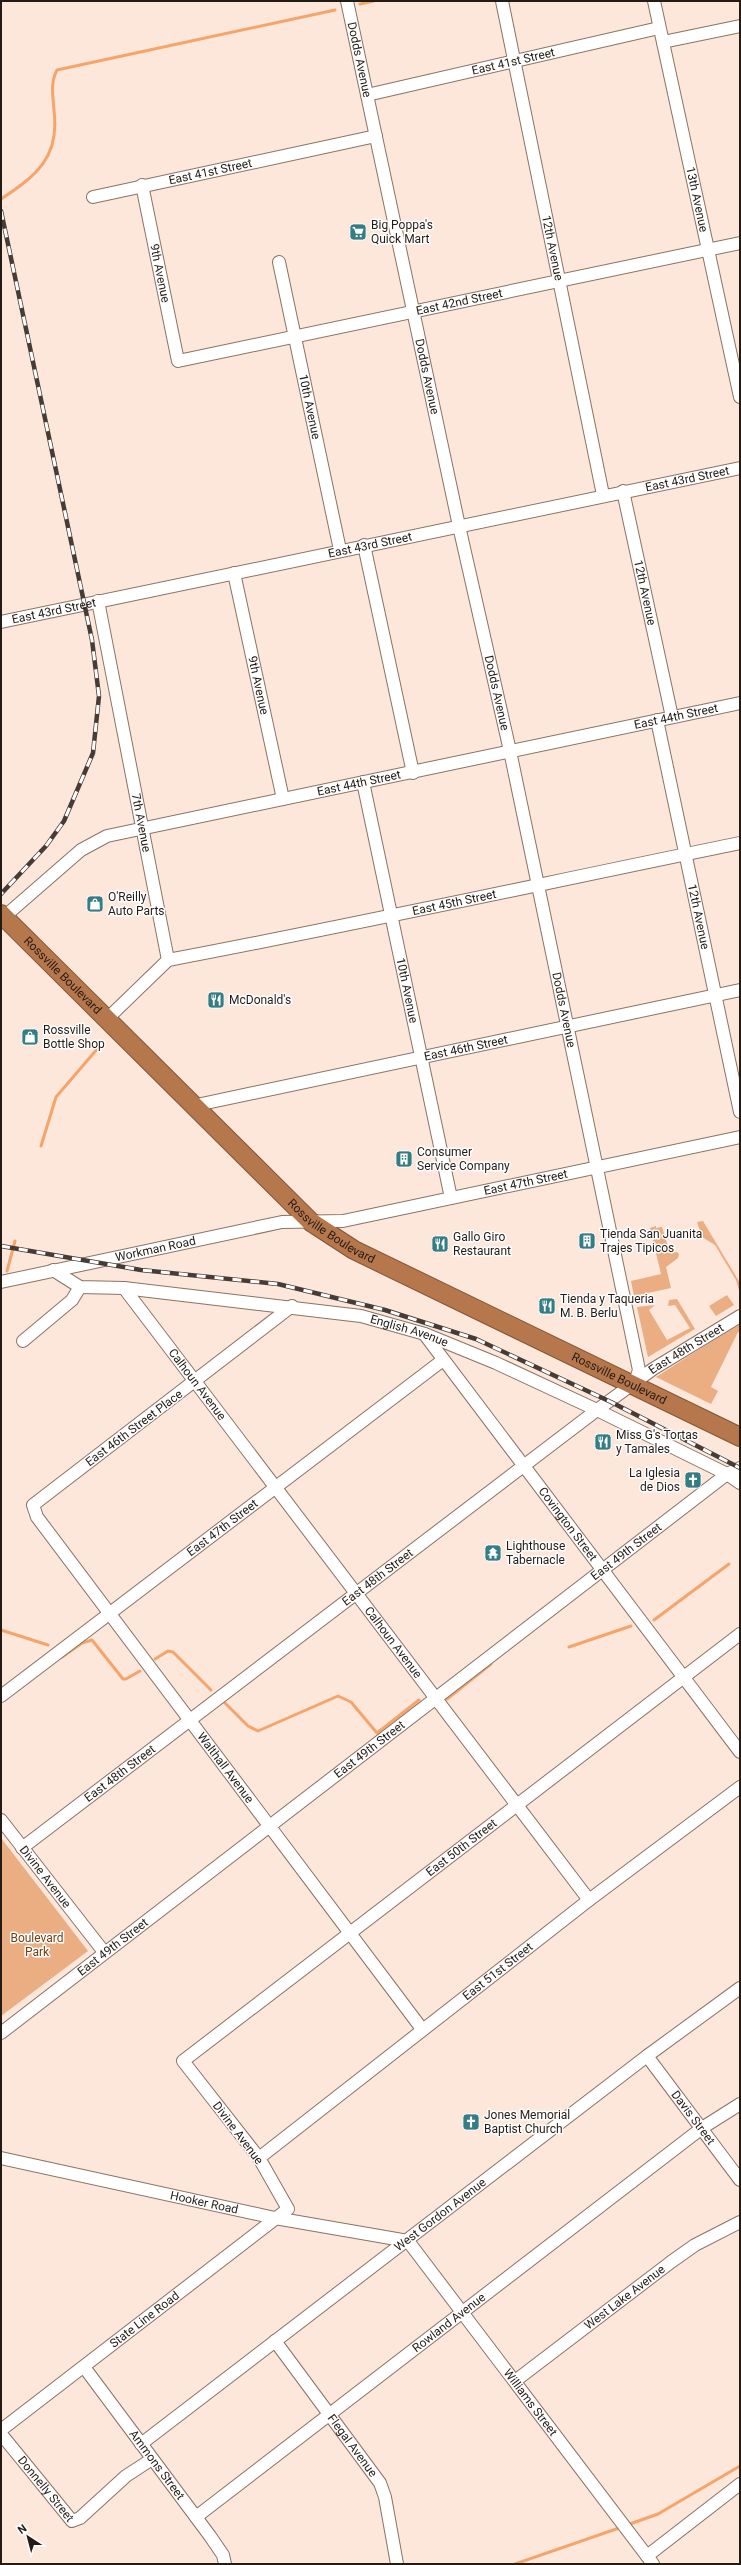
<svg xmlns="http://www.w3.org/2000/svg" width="741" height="2565" viewBox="0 0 741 2565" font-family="Roboto,sans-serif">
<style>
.green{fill:#ebad82}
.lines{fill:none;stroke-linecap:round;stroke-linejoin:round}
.stream{stroke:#f5a46a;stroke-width:3}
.minor-casing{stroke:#8a7364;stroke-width:14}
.highway-casing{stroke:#825738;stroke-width:20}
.minor{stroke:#fff;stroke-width:12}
.highway{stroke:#b5774b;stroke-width:18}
.rail-casing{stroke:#473c35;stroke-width:4.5}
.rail{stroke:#fff;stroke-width:3;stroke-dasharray:9;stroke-linecap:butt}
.labels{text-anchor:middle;stroke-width:3;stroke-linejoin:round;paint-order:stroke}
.street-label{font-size:12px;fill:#241b15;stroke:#fff}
.poi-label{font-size:12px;fill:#241b15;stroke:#fff;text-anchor:start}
.park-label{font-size:12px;fill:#733e14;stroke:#fff}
</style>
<rect width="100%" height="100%" fill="#fce7da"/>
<g class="green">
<polygon points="703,1221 740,1283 740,1294 736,1280 715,1245 702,1237 697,1222"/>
<polygon points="656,1226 656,1228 662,1227 670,1253 677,1252 679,1254 678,1258 666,1267 671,1288 634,1296 631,1281 661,1274 650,1228"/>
<polygon points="727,1295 734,1305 716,1316 709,1306"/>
<polygon points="677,1299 695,1329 648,1357 637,1307 655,1305 649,1310 667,1340 690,1328 675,1305 668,1306 669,1300"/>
<polygon points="740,1323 740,1333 738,1332 711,1387 718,1391 711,1404 656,1377"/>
<polygon points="1,1838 88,1951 1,2016"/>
</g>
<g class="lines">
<g class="stream">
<polyline points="360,4 374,1"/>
<path d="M 1,199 C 36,176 60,157 54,111 C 53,96 50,83 57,70 L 335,10"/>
<polyline points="41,1146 56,1097 98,1048"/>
<polyline points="7,1271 15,1241"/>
<polyline points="654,1620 729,1564"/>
<polyline points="1,1630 48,1645"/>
<polyline points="569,1647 631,1626"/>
<polyline points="62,1657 82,1643 92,1640 123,1679 126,1679 140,1671"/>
<polyline points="155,1659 168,1651 173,1652 211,1690"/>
<polyline points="447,1699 491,1664"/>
<polyline points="225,1703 248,1726 258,1731 338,1696 351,1702 377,1733 419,1700"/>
<polyline points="627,2525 658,2514 740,2466"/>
<polyline points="515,2564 622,2527"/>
</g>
<g class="minor-casing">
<g id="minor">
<path id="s1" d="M 347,1 L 459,526 L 510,751 L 639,1370 L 634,1385"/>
<path id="s2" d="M 502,1 L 603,495"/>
<path id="s3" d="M 654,1 L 740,397"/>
<polyline points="663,42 740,26"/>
<path id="s4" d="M 367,95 L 659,28"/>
<path id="s5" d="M 142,185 L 178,361 L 740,243"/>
<path id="s6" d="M 93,197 L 376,136"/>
<path id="s7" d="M 279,262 L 340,550"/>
<path id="s8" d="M 623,491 L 672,717"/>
<polyline points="364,545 413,773"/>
<path id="s9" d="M 234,573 L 283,799"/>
<path id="s10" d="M 98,601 L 168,960 L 106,1020"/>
<path id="s11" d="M 1,622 L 740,468"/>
<path id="s12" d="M 657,720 L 740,1112"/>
<path id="s13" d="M 363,782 L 451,1198"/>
<path id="s14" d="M 4,917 L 81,850 L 107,836 L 740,703"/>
<path id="s15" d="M 168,960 C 359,924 549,882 740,843"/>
<path id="s16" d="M 192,1106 L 740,990"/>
<path id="s17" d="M 53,1270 L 80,1287 L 124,1288 L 361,1316 L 425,1334 L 496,1363 L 597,1410 L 727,1474 L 740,1483"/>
<path id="s18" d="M 1,1282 L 282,1222 L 343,1221 L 740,1137"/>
<path id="s19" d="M 124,1288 L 589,1900"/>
<path id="s20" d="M 292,1306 L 33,1505 L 37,1517 L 422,2029"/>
<path id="s21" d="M 425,1335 L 740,1752"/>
<polyline points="23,1341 72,1300 80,1287"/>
<path id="s22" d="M 1,1696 L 443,1360"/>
<path id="s23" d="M 1,1820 L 104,1952"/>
<path id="s24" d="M 22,1848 L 597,1410 L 653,1369 L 740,1316"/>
<path id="s25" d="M 1,2033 L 727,1474 L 740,1468"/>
<path id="s26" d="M 647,2056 L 740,2180"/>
<path id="s27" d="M 1,2158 L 275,2218 L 408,2241 L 653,2564"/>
<path id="s28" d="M 259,2158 L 589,1900 L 740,1787"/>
<path id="s29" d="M 275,2341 L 380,2483 L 385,2497 L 397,2564"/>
<path id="s30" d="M 84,2367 L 210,2536 L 223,2555 L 225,2564"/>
<path id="s31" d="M 515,2381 L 671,2262 L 695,2245 L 740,2222"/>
<path id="s32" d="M 1,2430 L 288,2209 L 259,2158 L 183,2061 L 740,1634"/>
<path id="s33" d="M 1,2434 L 72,2521 L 80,2518 L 126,2476 L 152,2459"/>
<path id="s34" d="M 141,2444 L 647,2056 L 740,1988"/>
<path id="s35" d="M 196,2517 L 702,2128 L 740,2104"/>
<polyline points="647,2556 740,2484"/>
</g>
</g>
<g class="highway-casing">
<g id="highway">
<path id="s36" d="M 1,914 L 311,1222 L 354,1250 L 740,1437"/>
</g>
</g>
<use href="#minor" class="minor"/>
<use href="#highway" class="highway"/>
<g class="rail-casing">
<g id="rail">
<polyline points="1,211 92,640 99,696 93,753 64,821 46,846 1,894"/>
<polyline points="1,1246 141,1270 278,1284 385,1310 476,1339 611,1402 740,1468"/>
</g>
</g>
<use href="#rail" class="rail"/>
</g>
<defs>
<g id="supermarket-square" transform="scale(0.9)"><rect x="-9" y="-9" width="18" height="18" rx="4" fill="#357d85" stroke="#fff"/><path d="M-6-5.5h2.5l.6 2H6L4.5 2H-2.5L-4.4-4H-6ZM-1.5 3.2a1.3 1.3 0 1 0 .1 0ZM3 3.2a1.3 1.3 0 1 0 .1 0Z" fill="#fff"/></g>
<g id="shop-square" transform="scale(0.9)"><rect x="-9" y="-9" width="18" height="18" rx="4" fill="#357d85" stroke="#fff"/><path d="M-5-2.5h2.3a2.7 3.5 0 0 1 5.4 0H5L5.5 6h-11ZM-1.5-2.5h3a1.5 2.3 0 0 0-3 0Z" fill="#fff"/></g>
<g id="restaurant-square" transform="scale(0.9)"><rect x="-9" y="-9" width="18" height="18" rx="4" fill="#357d85" stroke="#fff"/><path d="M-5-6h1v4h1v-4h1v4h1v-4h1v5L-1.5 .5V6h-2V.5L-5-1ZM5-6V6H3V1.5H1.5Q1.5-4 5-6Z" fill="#fff"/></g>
<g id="building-square" transform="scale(0.9)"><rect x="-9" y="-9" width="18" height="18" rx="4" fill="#357d85" stroke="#fff"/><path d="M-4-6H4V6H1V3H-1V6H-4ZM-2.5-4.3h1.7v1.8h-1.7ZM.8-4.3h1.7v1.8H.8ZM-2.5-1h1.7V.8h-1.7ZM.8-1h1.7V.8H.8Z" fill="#fff"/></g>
<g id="church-square" transform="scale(0.9)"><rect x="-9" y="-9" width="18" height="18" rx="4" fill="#357d85" stroke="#fff"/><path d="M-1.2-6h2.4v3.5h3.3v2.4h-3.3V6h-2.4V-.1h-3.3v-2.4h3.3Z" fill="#fff"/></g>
<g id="temple-square" transform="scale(0.9)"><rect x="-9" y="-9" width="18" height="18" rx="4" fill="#357d85" stroke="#fff"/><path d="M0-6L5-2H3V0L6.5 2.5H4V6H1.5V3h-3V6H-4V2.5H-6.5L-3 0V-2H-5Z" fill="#fff"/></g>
</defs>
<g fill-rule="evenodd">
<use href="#supermarket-square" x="358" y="232"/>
<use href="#shop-square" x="95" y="904"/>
<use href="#restaurant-square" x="216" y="1000"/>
<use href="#shop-square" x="30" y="1037"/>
<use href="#building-square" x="404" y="1159"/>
<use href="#building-square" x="587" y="1241"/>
<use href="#restaurant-square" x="440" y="1244"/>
<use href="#restaurant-square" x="547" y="1306"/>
<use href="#restaurant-square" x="603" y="1442"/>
<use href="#church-square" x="693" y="1480"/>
<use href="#temple-square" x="493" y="1553"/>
<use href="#church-square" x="471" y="2122"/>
</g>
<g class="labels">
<g class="street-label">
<text dy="4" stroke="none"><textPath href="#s1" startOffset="60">Dodds Avenue</textPath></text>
<text dy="4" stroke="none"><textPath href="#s4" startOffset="150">East 41st Street</textPath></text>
<text dy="4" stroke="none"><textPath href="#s6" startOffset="120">East 41st Street</textPath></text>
<text dy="4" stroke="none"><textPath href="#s3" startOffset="203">13th Avenue</textPath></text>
<text dy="4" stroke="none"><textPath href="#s2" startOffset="252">12th Avenue</textPath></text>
<text dy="4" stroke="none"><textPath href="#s5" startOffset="90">9th Avenue</textPath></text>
<text dy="4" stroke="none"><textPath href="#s5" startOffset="467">East 42nd Street</textPath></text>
<text dy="4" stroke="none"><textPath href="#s1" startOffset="384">Dodds Avenue</textPath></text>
<text dy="4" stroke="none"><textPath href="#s7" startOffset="148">10th Avenue</textPath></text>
<text dy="4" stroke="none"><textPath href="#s11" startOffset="701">East 43rd Street</textPath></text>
<text dy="4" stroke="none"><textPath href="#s11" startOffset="377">East 43rd Street</textPath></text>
<text dy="4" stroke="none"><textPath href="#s8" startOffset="104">12th Avenue</textPath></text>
<text dy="4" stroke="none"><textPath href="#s11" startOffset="54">East 43rd Street</textPath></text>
<text dy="4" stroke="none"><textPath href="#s9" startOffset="115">9th Avenue</textPath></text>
<text dy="4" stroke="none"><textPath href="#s1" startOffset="708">Dodds Avenue</textPath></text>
<text dy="4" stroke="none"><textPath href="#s14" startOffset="713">East 44th Street</textPath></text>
<text dy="4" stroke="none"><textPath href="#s14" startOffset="389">East 44th Street</textPath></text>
<text dy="4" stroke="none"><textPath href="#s10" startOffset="226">7th Avenue</textPath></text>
<text dy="4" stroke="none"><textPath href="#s15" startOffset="292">East 45th Street</textPath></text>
<text dy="4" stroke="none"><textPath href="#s12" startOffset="201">12th Avenue</textPath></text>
<text dy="4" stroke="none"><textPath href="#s36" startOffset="87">Rossville Boulevard</textPath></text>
<text dy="4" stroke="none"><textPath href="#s13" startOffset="213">10th Avenue</textPath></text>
<text dy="4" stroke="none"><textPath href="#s1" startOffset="1032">Dodds Avenue</textPath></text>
<text dy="4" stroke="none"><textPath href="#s16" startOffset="280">East 46th Street</textPath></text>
<text dy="4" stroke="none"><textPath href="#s18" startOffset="535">East 47th Street</textPath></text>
<text dy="4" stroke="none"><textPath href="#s36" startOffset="459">Rossville Boulevard</textPath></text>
<text dy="4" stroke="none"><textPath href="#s18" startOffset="158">Workman Road</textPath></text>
<text dy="4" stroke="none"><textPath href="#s17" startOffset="365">English Avenue</textPath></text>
<text dy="4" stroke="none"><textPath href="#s24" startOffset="831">East 48th Street</textPath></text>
<text dy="4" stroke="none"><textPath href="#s36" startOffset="783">Rossville Boulevard</textPath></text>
<text dy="4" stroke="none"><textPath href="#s19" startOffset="121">Calhoun Avenue</textPath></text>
<text transform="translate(134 1428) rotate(-37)" y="4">East 46th Street Place</text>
<text dy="4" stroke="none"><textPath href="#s21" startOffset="237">Covington Street</textPath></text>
<text dy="4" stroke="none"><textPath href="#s22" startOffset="278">East 47th Street</textPath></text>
<text dy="4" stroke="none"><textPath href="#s25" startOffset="789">East 49th Street</textPath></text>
<text dy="4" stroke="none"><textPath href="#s24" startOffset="447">East 48th Street</textPath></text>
<text dy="4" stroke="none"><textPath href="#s19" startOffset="445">Calhoun Avenue</textPath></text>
<text dy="4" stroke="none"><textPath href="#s25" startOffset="465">East 49th Street</textPath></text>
<text dy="4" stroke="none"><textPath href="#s20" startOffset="653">Walthall Avenue</textPath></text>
<text dy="4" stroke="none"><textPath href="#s24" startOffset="123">East 48th Street</textPath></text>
<text dy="4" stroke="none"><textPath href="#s32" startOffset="895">East 50th Street</textPath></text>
<text dy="4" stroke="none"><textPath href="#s23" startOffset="72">Divine Avenue</textPath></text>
<text dy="4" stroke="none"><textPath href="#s25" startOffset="141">East 49th Street</textPath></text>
<text dy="4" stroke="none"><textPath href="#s28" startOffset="303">East 51st Street</textPath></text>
<text dy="4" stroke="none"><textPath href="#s26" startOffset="77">Davis Street</textPath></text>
<text transform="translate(238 2133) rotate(53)" y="4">Divine Avenue</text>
<text dy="4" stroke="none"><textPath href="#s27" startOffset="208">Hooker Road</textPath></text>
<text dy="4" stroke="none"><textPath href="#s34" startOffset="377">West Gordon Avenue</textPath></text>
<text dy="4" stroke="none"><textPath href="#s31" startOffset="138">West Lake Avenue</textPath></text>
<text dy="4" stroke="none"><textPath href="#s32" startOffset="181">State Line Road</textPath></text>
<text dy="4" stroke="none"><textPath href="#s35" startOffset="319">Rowland Avenue</textPath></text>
<text dy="4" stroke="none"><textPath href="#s27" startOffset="618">Williams Street</textPath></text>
<text dy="4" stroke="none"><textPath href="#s29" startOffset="130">Flegal Avenue</textPath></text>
<text dy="4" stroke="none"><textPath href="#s30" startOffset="122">Ammons Street</textPath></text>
<text dy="4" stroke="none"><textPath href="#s33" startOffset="71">Donnelly Street</textPath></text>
</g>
<g class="poi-label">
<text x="371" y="229">Big Poppa's<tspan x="371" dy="14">Quick Mart</tspan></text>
<text x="108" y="901">O'Reilly<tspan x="108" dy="14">Auto Parts</tspan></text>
<text x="229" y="1004">McDonald's</text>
<text x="43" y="1034">Rossville<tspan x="43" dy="14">Bottle Shop</tspan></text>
<text x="417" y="1156">Consumer<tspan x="417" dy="14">Service Company</tspan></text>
<text x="600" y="1238">Tienda San Juanita<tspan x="600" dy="14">Trajes Tipicos</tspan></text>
<text x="453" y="1241">Gallo Giro<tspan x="453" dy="14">Restaurant</tspan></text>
<text x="560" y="1303">Tienda y Taqueria<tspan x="560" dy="14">M. B. Berlu</tspan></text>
<text x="616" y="1439">Miss G's Tortas<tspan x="616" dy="14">y Tamales</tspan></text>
<text x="680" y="1477" text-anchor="end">La Iglesia<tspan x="680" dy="14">de Dios</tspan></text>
<text x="506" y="1550">Lighthouse<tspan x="506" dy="14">Tabernacle</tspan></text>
<text x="484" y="2119">Jones Memorial<tspan x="484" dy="14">Baptist Church</tspan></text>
</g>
<g class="park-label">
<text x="37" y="1942">Boulevard<tspan x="37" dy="14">Park</tspan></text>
</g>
</g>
<rect width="741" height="2565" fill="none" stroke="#241b15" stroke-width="4"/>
<g transform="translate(28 2537) rotate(324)" stroke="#ffffff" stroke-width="3" paint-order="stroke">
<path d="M0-3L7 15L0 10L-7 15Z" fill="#241b15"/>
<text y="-6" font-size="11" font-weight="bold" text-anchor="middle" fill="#241b15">N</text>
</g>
</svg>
